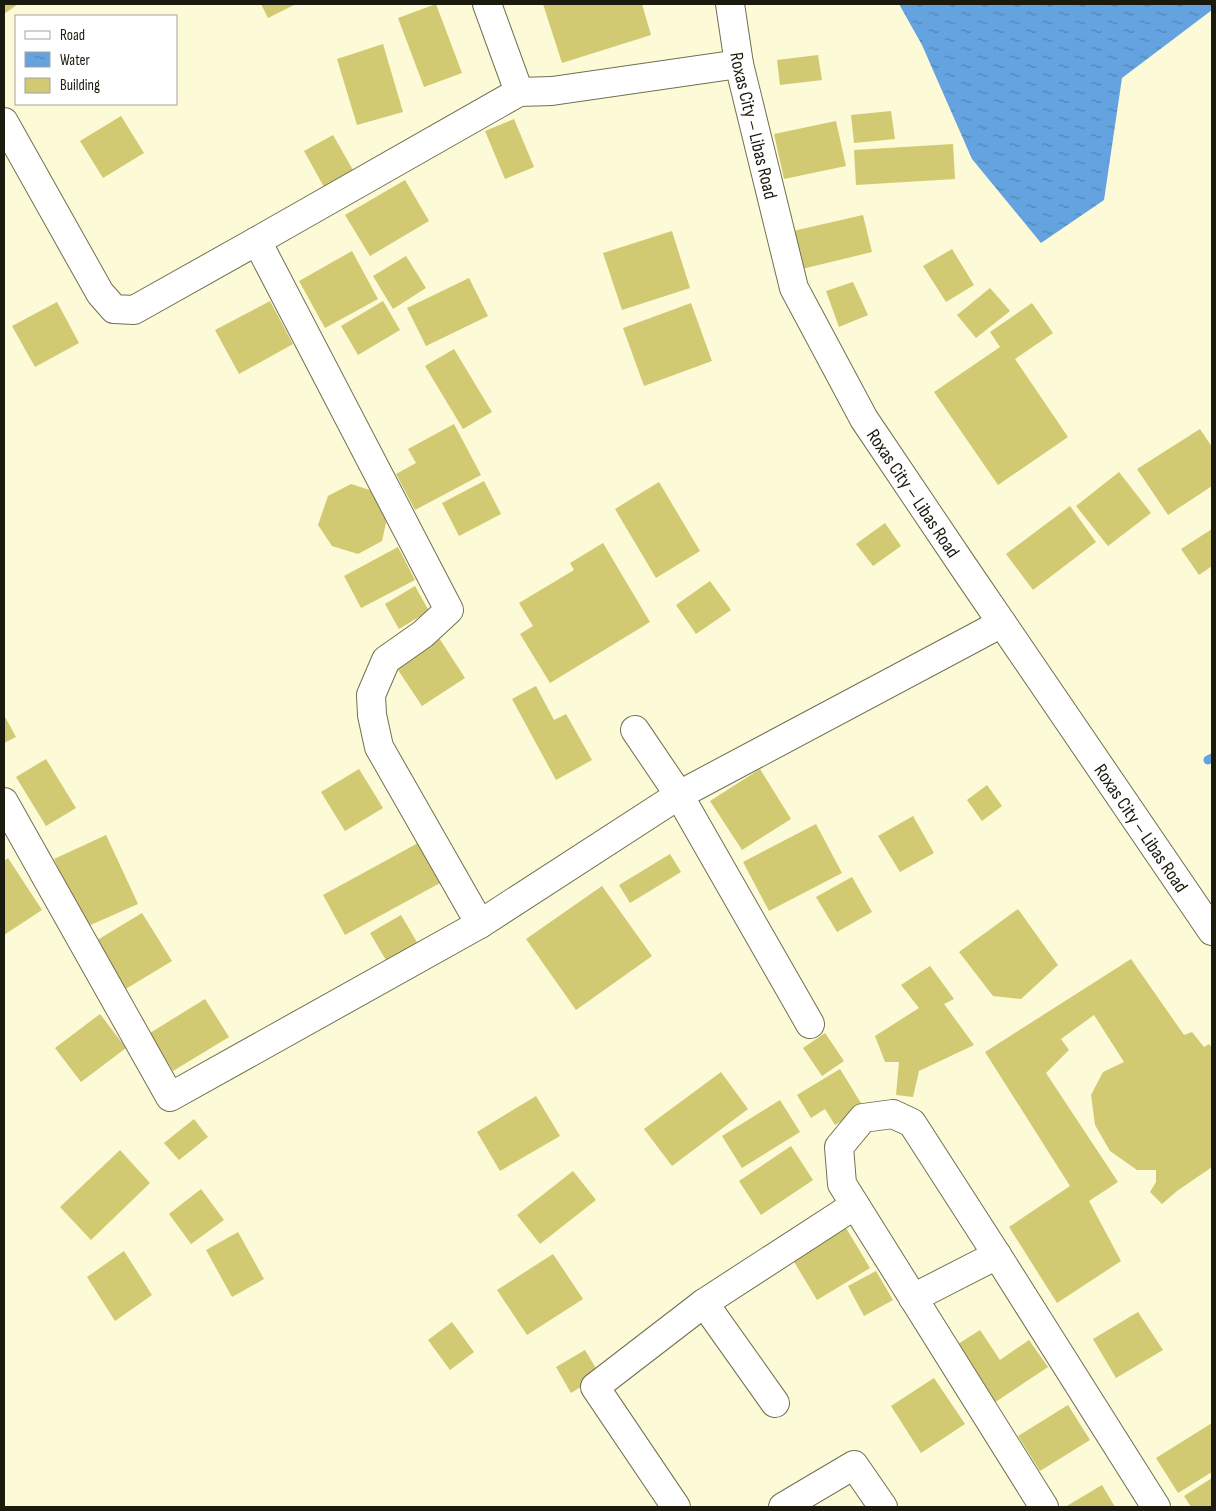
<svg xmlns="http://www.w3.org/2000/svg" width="1216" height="1511" viewBox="0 0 1216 1511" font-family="'Sofia Sans Condensed',sans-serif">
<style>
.water{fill:url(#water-ripples)}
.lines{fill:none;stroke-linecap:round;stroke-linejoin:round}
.stream{stroke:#64a3df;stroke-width:9}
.building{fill:#d1ca72}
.minor-casing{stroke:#727051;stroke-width:30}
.major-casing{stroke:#727051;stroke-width:30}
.minor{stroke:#fff;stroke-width:28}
.major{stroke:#fff;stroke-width:28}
.labels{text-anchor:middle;stroke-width:4;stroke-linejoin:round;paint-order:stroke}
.street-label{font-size:19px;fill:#1b1a0e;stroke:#fff}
</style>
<defs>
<pattern id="water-ripples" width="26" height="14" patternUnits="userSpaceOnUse" patternTransform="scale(1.25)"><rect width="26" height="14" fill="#64a3df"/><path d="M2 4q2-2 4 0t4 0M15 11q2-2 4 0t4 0" fill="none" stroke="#5284b3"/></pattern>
</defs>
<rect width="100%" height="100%" fill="#fcfad7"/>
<polygon class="water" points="899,4 1212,4 1212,10 1122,78 1104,200 1041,243 972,159 922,45"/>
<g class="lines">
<polyline class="stream" points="1208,760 1212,758"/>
</g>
<g class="building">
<polygon points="4,4 18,4 4,14"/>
<polygon points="261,4 296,4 268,18"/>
<polygon points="436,4 462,73 424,87 398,18"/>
<polygon points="543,4 642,4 651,35 562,63"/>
<polygon points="383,44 403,112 357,125 337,59"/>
<polygon points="818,55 822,80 780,85 777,60"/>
<polygon points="891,111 895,139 854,143 851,115"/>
<polygon points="121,116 144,153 103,178 80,141"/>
<polygon points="514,119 534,167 505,179 485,131"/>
<polygon points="836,121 846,166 784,179 774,134"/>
<polygon points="333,135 353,170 324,187 304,151"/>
<polygon points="953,144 955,179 856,185 854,150"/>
<polygon points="405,180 429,221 370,256 345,215"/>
<polygon points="863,215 872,252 802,269 793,231"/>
<polygon points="672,231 690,288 622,310 603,253"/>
<polygon points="952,249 974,285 946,302 923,266"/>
<polygon points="352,251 378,299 325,328 299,281"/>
<polygon points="406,256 426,288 393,309 373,276"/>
<polygon points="469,278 488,316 426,346 407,308"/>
<polygon points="853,282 868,315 839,327 826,291"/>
<polygon points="990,288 1010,311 976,338 957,315"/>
<polygon points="270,301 293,344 239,374 215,330"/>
<polygon points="383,301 400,330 358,355 341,326"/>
<polygon points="57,302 79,343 35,367 12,326"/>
<polygon points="691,303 712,361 644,386 623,328"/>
<polygon points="1032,303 1053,333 1015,359 1068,437 998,485 934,392 1000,347 990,332"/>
<polygon points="454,349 492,412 463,429 425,366"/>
<polygon points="454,424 481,475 415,510 396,474 416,463 408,449"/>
<polygon points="1200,429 1212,447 1212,486 1168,515 1137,469"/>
<polygon points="1119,472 1151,513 1108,546 1076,506"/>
<polygon points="484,481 501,514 459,536 442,503"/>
<polygon points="659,482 700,551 656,578 615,509"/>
<polygon points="351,484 376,492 388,514 382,541 358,554 332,546 318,525 328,496"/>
<polygon points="1070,506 1096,542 1033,590 1006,554"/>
<polygon points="885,523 901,546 873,566 856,544"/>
<polygon points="1212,529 1212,566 1199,575 1181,549"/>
<polygon points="603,543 650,622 550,683 520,634 533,626 519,603 574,570 570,563"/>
<polygon points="398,547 415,580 361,608 344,576"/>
<polygon points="710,581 731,610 696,634 676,605"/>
<polygon points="415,586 429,611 399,629 385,604"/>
<polygon points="439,638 465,678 422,706 396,667"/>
<polygon points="536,686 554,720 566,714 592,760 556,780 512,699"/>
<polygon points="4,715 16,737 4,743"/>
<polygon points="46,759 76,808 46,826 16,777"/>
<polygon points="359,769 383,808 345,831 321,792"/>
<polygon points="760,769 791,819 742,850 710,801"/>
<polygon points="987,785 1002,806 982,821 967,800"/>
<polygon points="913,816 934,853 900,872 878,836"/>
<polygon points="816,824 842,873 769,911 743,862"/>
<polygon points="106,835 138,904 86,927 54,859"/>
<polygon points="418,843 440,883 345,935 323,895"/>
<polygon points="670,854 681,872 630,903 619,885"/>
<polygon points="8,858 42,910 4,935 4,861"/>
<polygon points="852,877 872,912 837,932 816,897"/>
<polygon points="602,886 652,956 576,1010 526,939"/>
<polygon points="1018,909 1058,965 1021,999 993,996 959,952"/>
<polygon points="142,913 172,961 124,990 94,942"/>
<polygon points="401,915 421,949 390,967 370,933"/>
<polygon points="1131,959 1184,1035 1192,1032 1204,1047 1209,1044 1212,1048 1212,1167 1177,1191 1162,1204 1150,1192 1156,1182 1156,1170 1137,1170 1110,1151 1095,1125 1091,1095 1103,1072 1124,1062 1094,1015 1061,1039 1069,1050 1046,1073 1118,1182 1089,1201 1121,1261 1057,1303 1009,1227 1070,1186 985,1052"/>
<polygon points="930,966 954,999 944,1004 974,1045 919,1071 913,1097 896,1095 899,1062 885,1062 875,1036 919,1008 901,985"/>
<polygon points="205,999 229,1037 173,1071 150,1033"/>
<polygon points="100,1014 126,1048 81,1082 55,1048"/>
<polygon points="825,1033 844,1061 822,1076 803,1048"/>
<polygon points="840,1069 864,1108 835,1125 825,1109 811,1118 797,1095"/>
<polygon points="721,1072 748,1109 672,1166 644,1129"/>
<polygon points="536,1096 560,1136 500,1171 477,1132"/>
<polygon points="780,1100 800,1132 742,1168 722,1136"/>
<polygon points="194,1119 208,1137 179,1160 164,1143"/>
<polygon points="791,1146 813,1180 761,1215 739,1181"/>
<polygon points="120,1150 150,1183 91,1240 60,1207"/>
<polygon points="573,1171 596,1200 540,1244 517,1215"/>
<polygon points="201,1189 224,1220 191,1244 169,1214"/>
<polygon points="843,1223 870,1268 817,1300 790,1255"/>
<polygon points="238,1232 264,1279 232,1297 206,1250"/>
<polygon points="124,1251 152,1295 115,1321 87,1277"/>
<polygon points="553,1254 583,1299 527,1335 497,1290"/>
<polygon points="876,1271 893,1300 864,1316 848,1286"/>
<polygon points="1138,1312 1163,1350 1116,1378 1093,1339"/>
<polygon points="452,1322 474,1352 450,1370 428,1340"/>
<polygon points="980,1330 1000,1360 1029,1340 1048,1367 994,1403 955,1346"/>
<polygon points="585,1350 600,1375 571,1393 556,1367"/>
<polygon points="934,1378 965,1424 921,1453 891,1406"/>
<polygon points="1068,1405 1090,1440 1040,1471 1018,1436"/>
<polygon points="1212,1423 1212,1472 1178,1493 1156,1458"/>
<polygon points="1212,1478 1212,1507 1191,1507 1184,1496"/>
<polygon points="1102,1485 1115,1507 1065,1507"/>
</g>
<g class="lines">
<g class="minor-casing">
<g id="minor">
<polyline points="487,4 519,92"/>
<polyline points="4,122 100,293 114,309 134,310 257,241 519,92 552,91 739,64"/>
<polyline points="257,241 449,610 423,634 386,660 371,695 372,715 379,747 480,924"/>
<polyline points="635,730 679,795 810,1024"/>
<polyline points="4,802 170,1097 480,924 679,795 1002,623"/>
<polyline points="913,1298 997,1255"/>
<polyline points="704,1303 855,1205"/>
<polyline points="676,1507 595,1387 704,1303 775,1403"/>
<polyline points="783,1507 854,1465 883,1507"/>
<polyline points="1044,1507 842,1184 839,1147 863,1118 893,1114 912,1123 997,1255 1156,1507"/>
</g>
</g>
<g class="major-casing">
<g id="major">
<path id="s1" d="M 730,4 L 739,64 L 794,288 L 864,419 L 963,566 L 1212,931"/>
</g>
</g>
<use href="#minor" class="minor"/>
<use href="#major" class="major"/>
</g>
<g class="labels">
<g class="street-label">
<text dy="7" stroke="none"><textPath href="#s1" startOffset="124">Roxas City – Libas Road</textPath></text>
<text dy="7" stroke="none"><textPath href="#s1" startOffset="529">Roxas City – Libas Road</textPath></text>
<text dy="7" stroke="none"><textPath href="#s1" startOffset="934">Roxas City – Libas Road</textPath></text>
</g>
</g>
<rect width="1216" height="1511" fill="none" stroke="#1b1a0e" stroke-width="10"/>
<rect x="15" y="15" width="162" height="90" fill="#ffffff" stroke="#a4a39f"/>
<rect x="25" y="31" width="25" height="8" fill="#ffffff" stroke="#a4a39f"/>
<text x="60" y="40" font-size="15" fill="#1b1a0e">Road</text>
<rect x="25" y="52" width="25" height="15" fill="url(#water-ripples)" stroke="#a4a39f"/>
<text x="60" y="65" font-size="15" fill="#1b1a0e">Water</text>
<rect x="25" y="78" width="25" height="15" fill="#d1ca72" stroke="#a4a39f"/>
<text x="60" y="90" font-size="15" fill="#1b1a0e">Building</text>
</svg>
